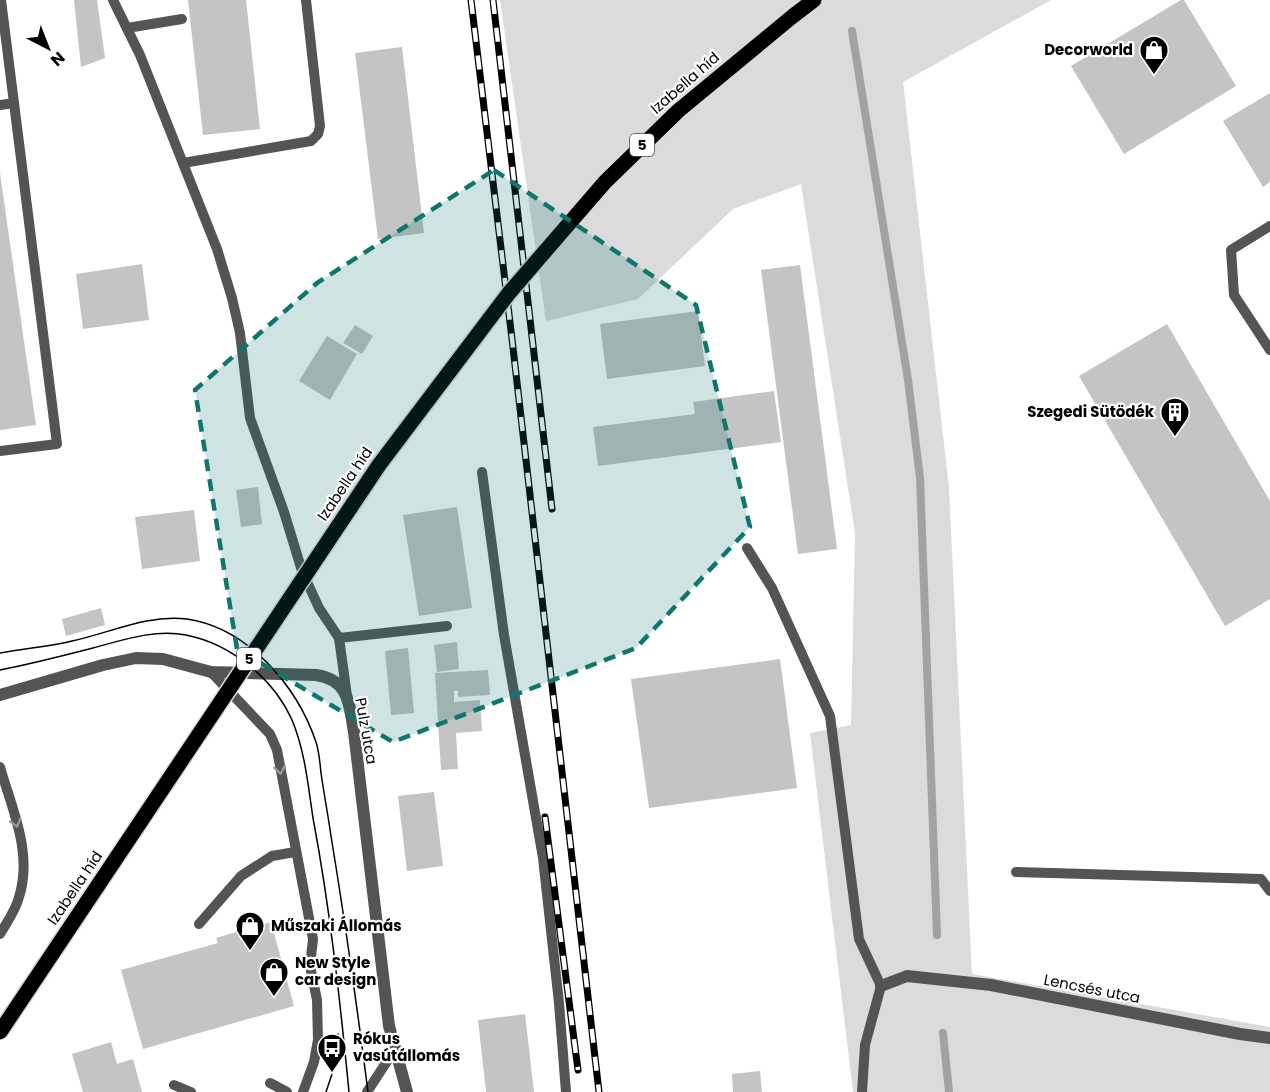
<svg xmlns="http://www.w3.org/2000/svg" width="1270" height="1092" viewBox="0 0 1270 1092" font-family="Poppins,sans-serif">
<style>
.green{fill:#dbdbdb}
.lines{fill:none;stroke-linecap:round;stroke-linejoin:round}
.stream{stroke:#a2a2a2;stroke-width:8}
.building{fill:#c4c4c4}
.primary-casing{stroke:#dbdbdb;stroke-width:18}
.lane{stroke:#545454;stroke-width:10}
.street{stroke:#545454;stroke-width:12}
.primary{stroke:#000;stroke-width:15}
.tram{stroke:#000;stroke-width:1.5}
.rail-casing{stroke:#000;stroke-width:7}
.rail{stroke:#fff;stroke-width:4.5;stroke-dasharray:14;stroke-linecap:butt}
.primary-bridge-casing{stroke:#dbdbdb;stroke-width:18;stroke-linecap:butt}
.primary-bridge{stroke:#000;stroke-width:15}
.oneway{stroke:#989898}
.marked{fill:#0f766e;fill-opacity:0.2;stroke:#0f766e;stroke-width:4.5;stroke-dasharray:12 8;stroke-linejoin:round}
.labels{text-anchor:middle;stroke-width:4.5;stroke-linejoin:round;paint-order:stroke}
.shield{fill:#fff;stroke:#4c4c4c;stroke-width:1.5}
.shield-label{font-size:14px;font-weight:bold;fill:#000}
.poi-label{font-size:15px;font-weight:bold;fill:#000;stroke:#fff;text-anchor:start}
.street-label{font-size:15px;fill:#000;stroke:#fff}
</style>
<rect width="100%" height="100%" fill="#fff"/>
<polygon class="green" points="500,0 1051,0 903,82 949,488 972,974 1270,1027 1270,1092 853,1092 810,733 851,725 855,533 801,184 733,209 638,299 546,321"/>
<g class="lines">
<g class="stream">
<polyline points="852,31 908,380 920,478 937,935"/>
<polyline points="943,1033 949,1092"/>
</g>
</g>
<g class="building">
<polygon points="74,0 97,0 105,58 81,67"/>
<polygon points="188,0 246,0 260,129 203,135"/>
<polygon points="1181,0 1184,0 1236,86 1124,154 1071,66"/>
<polygon points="402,47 424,233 378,239 355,53"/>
<polygon points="1270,93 1270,182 1263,187 1223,121"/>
<polygon points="0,173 36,425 0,430"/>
<polygon points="142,264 149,320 83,329 76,274"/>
<polygon points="800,265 837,549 798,554 761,270"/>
<polygon points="698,311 705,366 607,379 600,324"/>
<polygon points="1167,324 1270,501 1270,599 1225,626 1079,376"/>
<polygon points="355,325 373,336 362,354 343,343"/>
<polygon points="327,336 357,354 330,400 299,381"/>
<polygon points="774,391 781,442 598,466 593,427 695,414 693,402"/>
<polygon points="258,487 262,524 241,527 236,490"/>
<polygon points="457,507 472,608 419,616 403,515"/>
<polygon points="194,510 200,561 142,569 135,517"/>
<polygon points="101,608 105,625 66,636 62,619"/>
<polygon points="457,642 459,669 437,672 434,645"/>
<polygon points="408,648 414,713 391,715 385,651"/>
<polygon points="780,659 797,788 649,808 631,679"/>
<polygon points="488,670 490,695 458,697 458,691 454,691 454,702 480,700 482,731 456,733 458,769 441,770 435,673"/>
<polygon points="434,792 443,866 407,871 398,796"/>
<polygon points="271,922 294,1006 143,1049 121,970 218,943 216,938"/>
<polygon points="525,1014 534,1092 486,1092 478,1020"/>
<polygon points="111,1042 117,1064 133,1059 142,1092 83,1092 72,1054"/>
<polygon points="760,1071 762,1092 733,1092 732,1074"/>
</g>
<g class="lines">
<g class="primary-casing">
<polyline id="primary" points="793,16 814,0"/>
</g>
<g class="lane">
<polyline points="113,0 140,55 217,249 232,298 240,333 250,418 284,512 302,571 319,608 339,638 347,696"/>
<polyline points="127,28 182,19"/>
<polyline points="0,105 14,103"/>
<polyline points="183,163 311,141 318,134 320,126 306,0"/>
<polyline points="1270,226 1231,250 1234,295 1270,350"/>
<polyline points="0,451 57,444 1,0"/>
<polyline points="482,472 504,635 543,858 559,1003 566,1092"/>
<polyline points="747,548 772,588 830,716 859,939 881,986 865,1045 862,1092"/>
<polyline points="339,638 447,626"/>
<polyline points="211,672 270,734 277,750 313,939 310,966 317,1000 318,1040 314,1062 303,1092"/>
<path d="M 0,767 C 12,809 33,853 19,897 C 16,910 7,922 0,934"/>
<polyline points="1016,872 1261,879 1270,891"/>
<polyline points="199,924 241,876 272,856 295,852"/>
<polyline points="270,1083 287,1092"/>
<polyline points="174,1085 191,1092"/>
<polyline points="367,1092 395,1049"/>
</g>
<g class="street">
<path d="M 0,695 L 103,665 L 136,658 L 163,659 L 211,672 L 316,675 C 350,680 349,705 354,732 L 389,1026 L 407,1092"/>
<polyline points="881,986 907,976 991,985 1240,1034 1270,1038"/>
</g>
<use href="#primary" class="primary"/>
<g class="tram">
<path d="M 0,653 C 24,648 48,647 72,641 C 110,633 147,614 187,619 C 248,628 297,686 316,742 C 319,751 320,763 321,773 C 324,794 328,815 331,836 C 345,921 357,1006 368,1092"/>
<path d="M 0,670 C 31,664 62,656 93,648 C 123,640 154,629 186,635 C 231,644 273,678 292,720 C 305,751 308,785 313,818 C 330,908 340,1000 349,1092"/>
<polyline points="326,1092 332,1074 338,1034"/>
</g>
<g class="rail-casing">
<g id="rail">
<polyline points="471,0 512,339 599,1092"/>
<polyline points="493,0 552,509"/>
<polyline points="545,817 578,1070"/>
</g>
</g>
<use href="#rail" class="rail"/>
<g class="primary-bridge-casing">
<polyline id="primary-bridge" points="0,1032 379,465 509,293 605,182 678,111 793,16"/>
</g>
<use href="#primary-bridge" class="primary-bridge"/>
</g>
<defs><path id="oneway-chevron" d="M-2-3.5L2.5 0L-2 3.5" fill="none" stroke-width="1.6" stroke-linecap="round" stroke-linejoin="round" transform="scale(1.5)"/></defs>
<g class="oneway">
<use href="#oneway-chevron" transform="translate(280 770) rotate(80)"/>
<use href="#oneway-chevron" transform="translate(16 823) rotate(74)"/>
</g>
<path class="marked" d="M 494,170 L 696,305 L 750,527 L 636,648 L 393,742 L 237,649 L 195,390 L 317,283 Z"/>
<defs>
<g id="shop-pin" transform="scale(1.5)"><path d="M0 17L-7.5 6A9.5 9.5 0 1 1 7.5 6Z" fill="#000" stroke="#fff"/><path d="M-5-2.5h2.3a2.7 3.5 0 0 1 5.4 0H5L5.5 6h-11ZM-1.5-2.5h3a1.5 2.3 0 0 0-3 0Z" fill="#fff"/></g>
<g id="building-pin" transform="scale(1.5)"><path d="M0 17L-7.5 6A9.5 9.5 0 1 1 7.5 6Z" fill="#000" stroke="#fff"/><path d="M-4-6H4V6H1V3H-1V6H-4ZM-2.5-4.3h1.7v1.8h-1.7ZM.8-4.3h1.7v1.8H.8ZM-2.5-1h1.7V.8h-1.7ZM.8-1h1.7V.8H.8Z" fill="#fff"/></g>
<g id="bus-pin" transform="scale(1.5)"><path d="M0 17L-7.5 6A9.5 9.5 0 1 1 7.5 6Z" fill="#000" stroke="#fff"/><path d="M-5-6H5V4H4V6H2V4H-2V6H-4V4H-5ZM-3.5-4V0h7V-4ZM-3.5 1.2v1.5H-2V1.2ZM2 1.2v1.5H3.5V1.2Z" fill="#fff"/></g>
</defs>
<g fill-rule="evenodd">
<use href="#shop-pin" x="1154" y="50"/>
<use href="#building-pin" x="1175" y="412"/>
<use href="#shop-pin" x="250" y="926"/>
<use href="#shop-pin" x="274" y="972"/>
<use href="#bus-pin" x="332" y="1048"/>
</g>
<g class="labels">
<g class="shield">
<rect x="630" y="134" width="24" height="22" rx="4.5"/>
<rect x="237" y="648" width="24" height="22" rx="4.5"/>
</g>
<g class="shield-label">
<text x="642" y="150">5</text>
<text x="249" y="664">5</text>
</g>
<g class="poi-label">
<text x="1133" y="55" text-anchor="end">Decorworld</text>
<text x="1154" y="417" text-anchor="end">Szegedi Sütödék</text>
<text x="271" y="931">Műszaki Állomás</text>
<text x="295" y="968">New Style<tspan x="295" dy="17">car design</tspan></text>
<text x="353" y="1044">Rókus<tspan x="353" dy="17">vasútállomás</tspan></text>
</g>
<g class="street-label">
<text transform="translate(685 83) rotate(-41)" y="5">Izabella híd</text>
<text transform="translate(345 484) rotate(-56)" y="5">Izabella híd</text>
<text transform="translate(366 731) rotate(80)" y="5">Pulz utca</text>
<text transform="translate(75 888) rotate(-56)" y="5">Izabella híd</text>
<text transform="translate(1092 989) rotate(11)" y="5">Lencsés utca</text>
</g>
</g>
<g transform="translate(48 48) rotate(138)" stroke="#ffffff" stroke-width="4.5" paint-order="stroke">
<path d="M0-4.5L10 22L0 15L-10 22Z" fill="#000000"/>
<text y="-9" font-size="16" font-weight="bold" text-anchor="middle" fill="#000000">N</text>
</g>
</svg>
